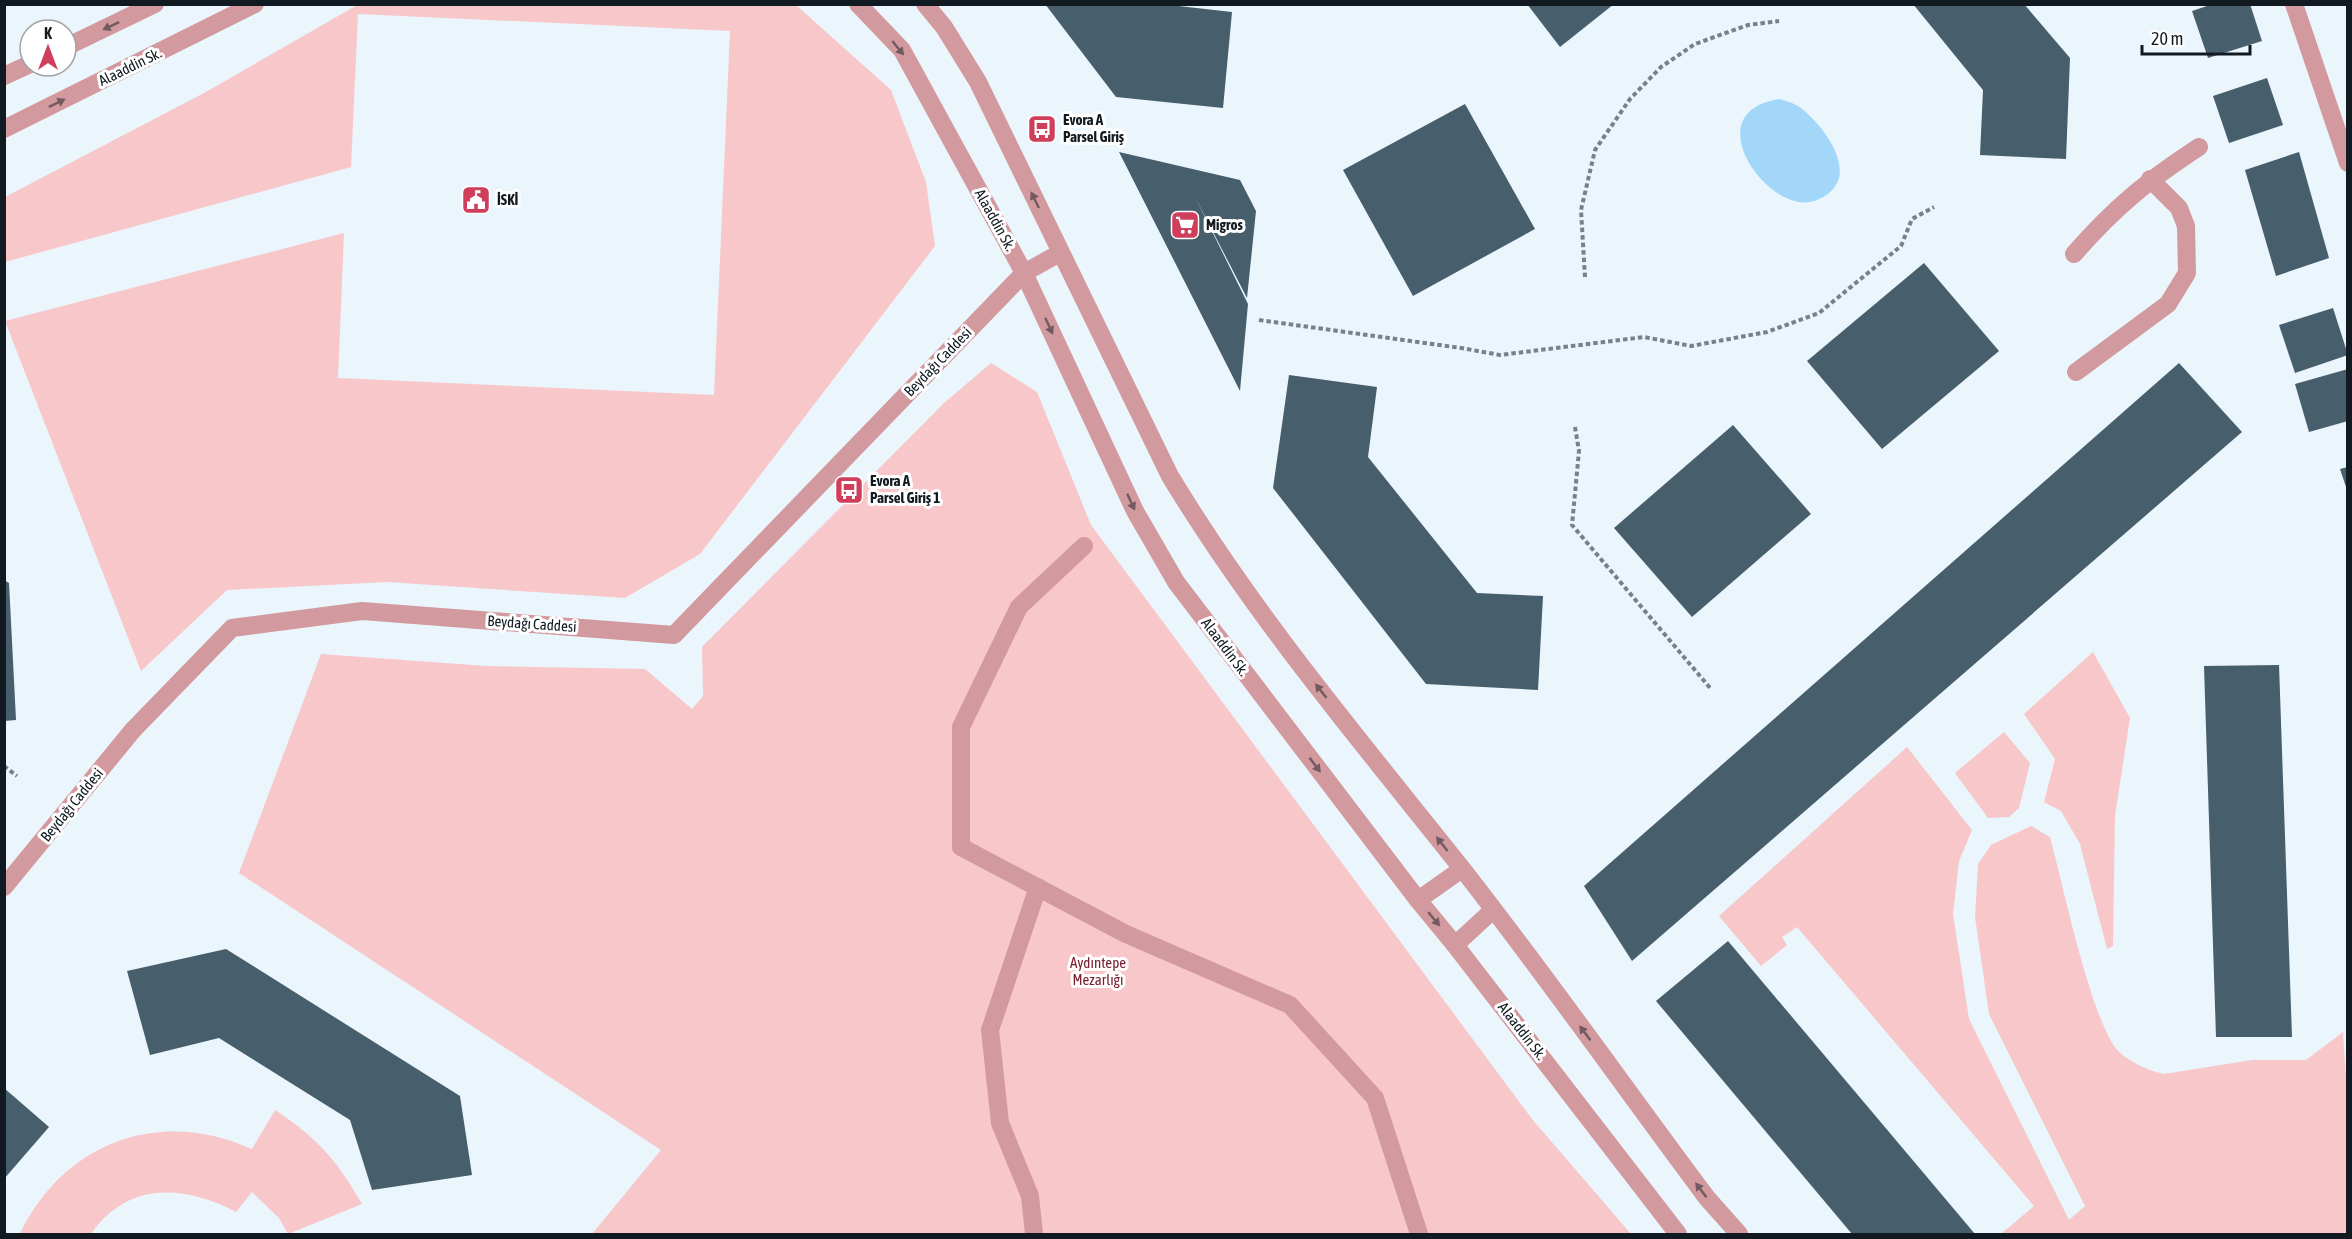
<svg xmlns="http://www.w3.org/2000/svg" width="2352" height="1239" viewBox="0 0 2352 1239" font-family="'Asap Condensed',sans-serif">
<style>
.green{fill:#f8c7ca}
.water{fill:#a2d7fa}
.building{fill:#475e6d}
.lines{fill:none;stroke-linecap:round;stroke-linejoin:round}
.path{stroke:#778188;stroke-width:4;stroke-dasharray:4.5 3;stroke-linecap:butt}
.service{stroke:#d2999e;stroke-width:18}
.minor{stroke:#d2999e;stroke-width:18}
.tertiary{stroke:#d2999e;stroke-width:18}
.oneway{fill:#725a60}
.labels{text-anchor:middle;stroke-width:6;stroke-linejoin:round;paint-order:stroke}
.street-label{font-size:15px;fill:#111a21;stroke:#fff}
.poi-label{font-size:15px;font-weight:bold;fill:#111a21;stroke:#fff;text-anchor:start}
.park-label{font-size:15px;fill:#792031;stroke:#fff}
</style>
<rect width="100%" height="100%" fill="#eaf5fc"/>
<g class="green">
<polygon points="359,4 796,5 891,90 926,182 935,246 700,554 625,598 387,582 227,590 141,671 5,321 344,233 338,378 714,395 730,31 358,14 351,167 5,262 5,197 204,93"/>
<polygon points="991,363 1037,392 1091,525 1532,1119 1631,1234 592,1234 661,1150 239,873 321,654 486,666 645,669 692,709 703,696 702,647 944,403"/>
<polygon points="2093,652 2130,718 2115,816 2113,946 2107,949 2080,844 2061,811 2044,802 2055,759 2024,714"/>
<polygon points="2004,732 2030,763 2019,808 2009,817 1988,818 1955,773"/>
<path d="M 1907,747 L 1972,830 L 1959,861 L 1953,914 L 1969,1019 L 2069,1220 L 2085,1206 L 1989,1014 L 1975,917 L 1978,864 L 1991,845 L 2031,826 L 2050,837 C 2062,880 2092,1025 2119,1052 C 2130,1062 2149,1071 2164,1074 L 2252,1060 L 2306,1060 L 2343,1032 L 2348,1110 L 2347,1234 L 2001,1234 L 2034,1206 L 1797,927 L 1782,937 L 1787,945 L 1761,966 L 1719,916 Z"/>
<path d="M 275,1110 C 317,1138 337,1160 362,1204 L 288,1234 L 279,1218 L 252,1192 L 236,1212 C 184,1185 128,1181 91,1234 L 20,1234 C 64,1142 159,1107 252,1149 Z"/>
</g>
<path class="water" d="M 1780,99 C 1787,102 1795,103 1801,108 C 1826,128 1865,180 1817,200 C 1771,220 1692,111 1780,99 Z"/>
<g class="building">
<polygon points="1045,4 1161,4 1232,12 1223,108 1116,97"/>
<polygon points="1527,4 1614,4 1560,47"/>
<polygon points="1913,4 2024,4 2070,58 2066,159 1980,155 1983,90"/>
<polygon points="2213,4 2250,4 2262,41 2208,58 2192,11"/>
<polygon points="2267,78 2283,125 2229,143 2213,96"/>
<polygon points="1465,104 1535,229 1413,296 1343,170"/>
<polygon points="1119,152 1240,180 1256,211 1247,298 1195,197 1248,304 1240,391"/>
<polygon points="2299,152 2329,258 2276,276 2245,170"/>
<polygon points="1924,263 1999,351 1882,449 1807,361"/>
<polygon points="2333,308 2348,355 2295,373 2279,325"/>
<polygon points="2179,363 2242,432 1632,961 1584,886"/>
<polygon points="2348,369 2348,421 2309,432 2295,384"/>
<polygon points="1289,375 1377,387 1368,457 1477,593 1543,596 1538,690 1426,684 1273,488"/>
<polygon points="1733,425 1811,514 1692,617 1614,528"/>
<polygon points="2348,467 2348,490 2347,490 2340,469"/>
<polygon points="4,580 9,583 16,720 4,721"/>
<polygon points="2279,665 2292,1037 2216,1037 2204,666"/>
<polygon points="1728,941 1975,1234 1852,1234 1656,1001"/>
<polygon points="226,949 460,1096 472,1175 372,1190 350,1120 219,1038 150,1055 127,971"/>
<polygon points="4,1088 49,1127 4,1179"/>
</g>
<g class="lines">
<g class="path">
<polyline points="1585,277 1581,210 1595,150 1630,99 1661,67 1695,44 1748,25 1779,21"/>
<polyline points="1259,320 1461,348 1500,355 1644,337 1691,346 1767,332 1819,313 1901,246 1912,219 1934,207"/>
<polyline points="1575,427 1579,451 1572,525 1711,689"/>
<polyline points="4,766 17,776"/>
</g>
<g class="service">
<path d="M 2074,254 C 2115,207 2147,181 2199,147"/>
<polyline points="2076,372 2168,304 2187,273 2186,226 2179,208 2150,179"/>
<polyline points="1084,546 1019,607 961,727 961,847 1126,934 1290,1005 1375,1098 1419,1234"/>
<polyline points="1034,1234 1030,1196 1000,1123 990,1030 1038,887"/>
</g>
<g class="minor">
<polyline points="2294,4 2348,163"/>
<polyline points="1418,900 1462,869"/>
<polyline points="1455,945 1493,910"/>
</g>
<g class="tertiary">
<polyline points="858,4 902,50 1024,273 1135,511 1176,582 1418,900 1455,945 1678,1234"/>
<path d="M 925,4 L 944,27 L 978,82 L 1170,476 C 1254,615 1359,739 1460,866 C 1545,974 1624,1087 1707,1198 L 1739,1234"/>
<polyline points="66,47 155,4"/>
<polyline points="4,76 30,64"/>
<polyline points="4,129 255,4"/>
<polyline points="4,887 133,730 232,628 362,611 674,635 1024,273 1060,253"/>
</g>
</g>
<defs><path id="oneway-solid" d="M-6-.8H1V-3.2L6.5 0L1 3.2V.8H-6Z" transform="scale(1.5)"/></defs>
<g class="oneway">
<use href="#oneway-solid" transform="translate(111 26) rotate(155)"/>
<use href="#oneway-solid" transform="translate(898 48) rotate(51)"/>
<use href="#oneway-solid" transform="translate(57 103) rotate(-26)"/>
<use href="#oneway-solid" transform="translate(1035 200) rotate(-116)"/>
<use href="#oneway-solid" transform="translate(1049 326) rotate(65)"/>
<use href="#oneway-solid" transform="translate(1131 502) rotate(65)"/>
<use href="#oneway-solid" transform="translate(1321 691) rotate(-128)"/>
<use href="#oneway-solid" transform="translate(1315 765) rotate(53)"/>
<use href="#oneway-solid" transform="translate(1442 844) rotate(-128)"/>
<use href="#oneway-solid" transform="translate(1434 919) rotate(50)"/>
<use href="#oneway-solid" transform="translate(1585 1033) rotate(-127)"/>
<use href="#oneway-solid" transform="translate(1701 1190) rotate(-127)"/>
</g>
<defs>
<g id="bus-square" transform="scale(1.5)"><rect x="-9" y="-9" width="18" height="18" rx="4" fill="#cf3e5b" stroke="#fff"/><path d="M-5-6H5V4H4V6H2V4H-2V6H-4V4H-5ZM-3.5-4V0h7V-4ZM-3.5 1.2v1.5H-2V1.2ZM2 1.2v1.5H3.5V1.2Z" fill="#fff"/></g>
<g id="civic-square" transform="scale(1.5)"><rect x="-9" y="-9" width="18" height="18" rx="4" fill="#cf3e5b" stroke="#fff"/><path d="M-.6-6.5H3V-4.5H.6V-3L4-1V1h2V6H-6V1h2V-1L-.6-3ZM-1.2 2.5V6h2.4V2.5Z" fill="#fff"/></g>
<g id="supermarket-square" transform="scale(1.5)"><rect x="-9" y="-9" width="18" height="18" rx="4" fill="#cf3e5b" stroke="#fff"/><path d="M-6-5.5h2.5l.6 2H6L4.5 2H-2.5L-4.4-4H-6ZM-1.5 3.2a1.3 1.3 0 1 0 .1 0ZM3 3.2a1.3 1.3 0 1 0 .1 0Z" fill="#fff"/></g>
</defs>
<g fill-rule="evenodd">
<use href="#bus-square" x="1042" y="129"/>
<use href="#civic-square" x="476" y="200"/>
<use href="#supermarket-square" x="1185" y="225"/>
<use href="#bus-square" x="849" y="490"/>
</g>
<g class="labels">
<g class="street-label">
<text transform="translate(130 67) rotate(-26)" y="5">Alaaddin Sk.</text>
<text transform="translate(995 220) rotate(61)" y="5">Alaaddin Sk.</text>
<text transform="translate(938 362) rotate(-46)" y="5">Beydağı Caddesi</text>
<text transform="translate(532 624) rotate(4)" y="5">Beydağı Caddesi</text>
<text transform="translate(1225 647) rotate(53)" y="5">Alaaddin Sk.</text>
<text transform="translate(72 805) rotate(-51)" y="5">Beydağı Caddesi</text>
<text transform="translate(1522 1031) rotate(52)" y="5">Alaaddin Sk.</text>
</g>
<g class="poi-label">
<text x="1063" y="125">Evora A<tspan x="1063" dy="17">Parsel Giriş</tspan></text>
<text x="497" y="205">İSKİ</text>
<text x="1206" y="230">Migros</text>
<text x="870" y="486">Evora A<tspan x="870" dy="17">Parsel Giriş 1</tspan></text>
</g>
<g class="park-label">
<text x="1098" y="968">Aydıntepe<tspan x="1098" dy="17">Mezarlığı</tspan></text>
</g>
</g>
<rect width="2352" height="1239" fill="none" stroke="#111a21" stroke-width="12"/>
<g transform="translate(48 48)"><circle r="28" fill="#ffffff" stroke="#a0a3a6" stroke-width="1.5"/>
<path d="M0-4.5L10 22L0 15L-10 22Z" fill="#cf3e5b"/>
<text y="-9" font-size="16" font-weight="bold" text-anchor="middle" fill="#111a21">K</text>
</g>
<path d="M2142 45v9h108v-9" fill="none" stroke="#111a21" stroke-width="3"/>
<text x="2151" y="45" font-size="18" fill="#111a21" stroke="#ffffff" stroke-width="4.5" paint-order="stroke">20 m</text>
</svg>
